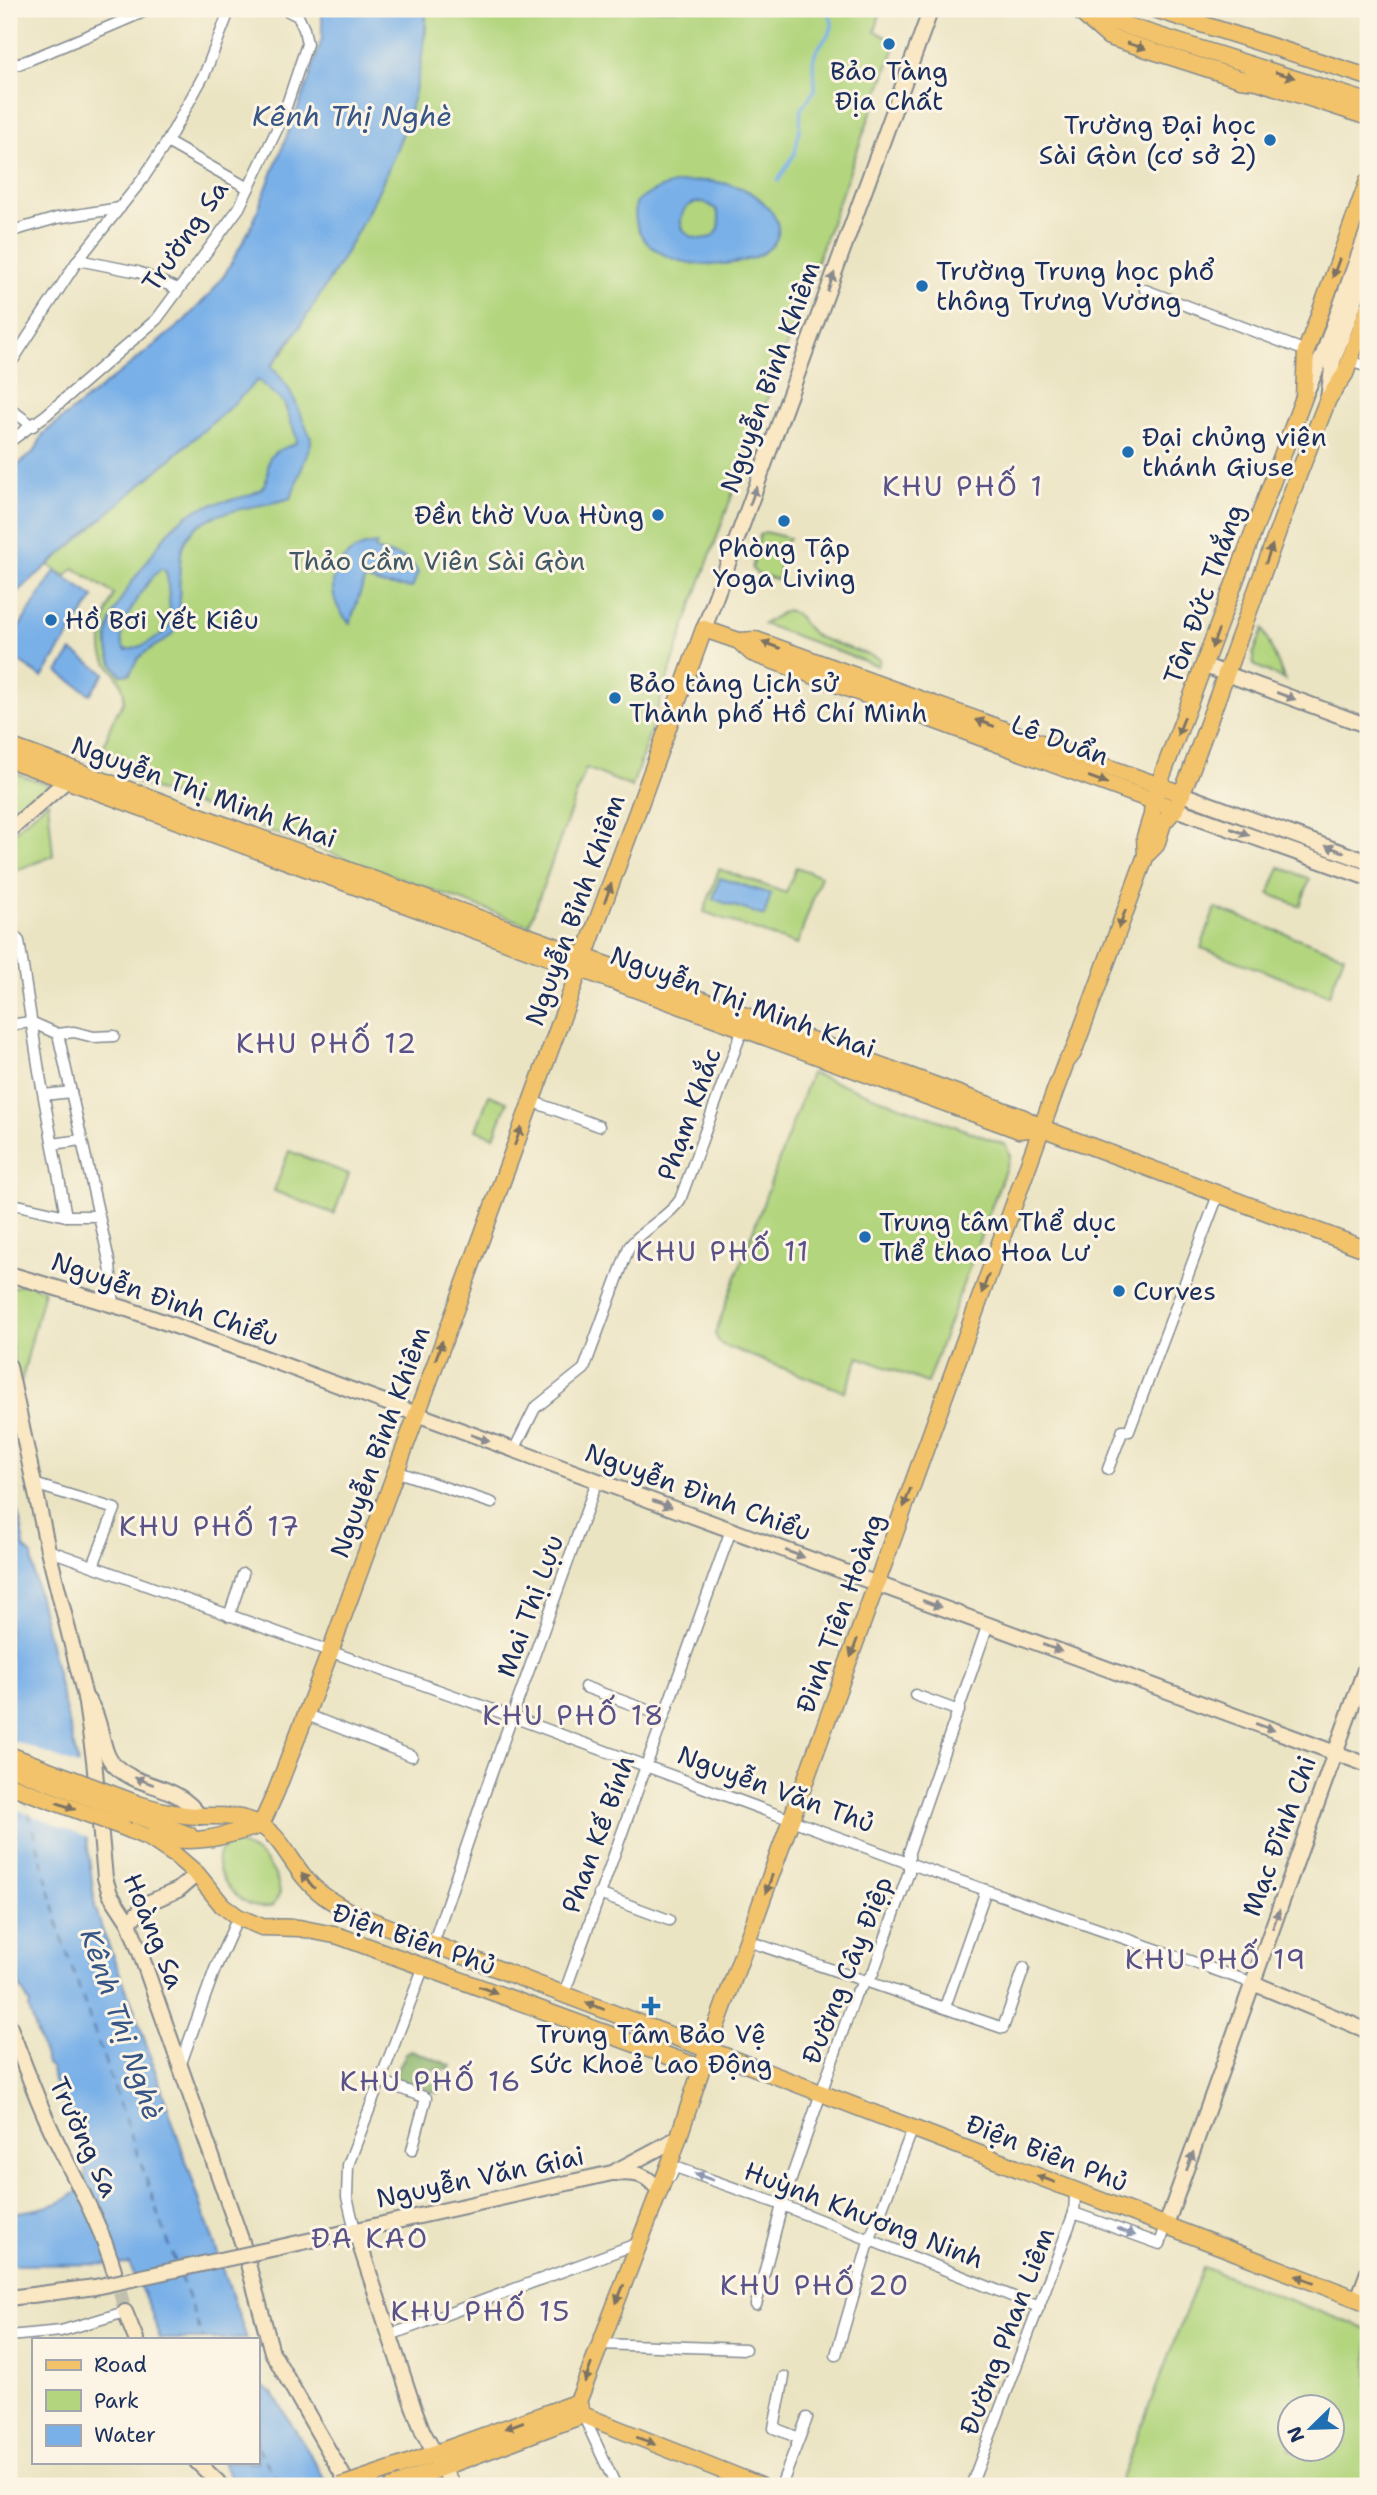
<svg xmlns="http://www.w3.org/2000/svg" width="1377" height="2495" viewBox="0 0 1377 2495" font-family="'Shantell Sans',sans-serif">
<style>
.green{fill:#b2d57e;stroke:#66826e;stroke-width:2;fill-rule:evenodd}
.forest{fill:#8db66d;stroke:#547266;stroke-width:2}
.water{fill:#79b0e8;stroke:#4a70a3;stroke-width:2;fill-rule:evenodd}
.pier{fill:#ebe4c3}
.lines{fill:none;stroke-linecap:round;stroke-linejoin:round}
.stream{stroke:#79b0e8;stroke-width:3.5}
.ferry{stroke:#375687;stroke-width:2;stroke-dasharray:9 7;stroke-linecap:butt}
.secondary-tunnel{stroke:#c1c0af;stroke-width:14;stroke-dasharray:14 7;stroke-linecap:butt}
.street-casing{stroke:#838a90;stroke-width:13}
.secondary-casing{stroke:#838a90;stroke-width:18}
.primary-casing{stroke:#838a90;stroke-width:19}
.street{stroke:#fff;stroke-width:10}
.secondary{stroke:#fae7c3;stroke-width:14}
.primary{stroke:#f2c36a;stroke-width:16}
.secondary-bridge-casing{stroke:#838a90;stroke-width:18;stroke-linecap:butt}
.primary-bridge-casing{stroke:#838a90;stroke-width:19;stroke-linecap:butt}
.secondary-bridge{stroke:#fae7c3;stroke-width:14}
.primary-bridge{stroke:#f2c36a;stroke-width:16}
.oneway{fill:#7c7263}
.oneway2{fill:#8a8b90}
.oneway3{fill:#8d97ae}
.poi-dot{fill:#1f6fb2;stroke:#fcf5e5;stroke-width:2.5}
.labels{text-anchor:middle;stroke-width:6;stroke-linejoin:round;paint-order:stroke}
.poi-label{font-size:26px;fill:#1b2f5e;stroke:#fcf5e5;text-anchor:start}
.street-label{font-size:26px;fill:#1b2f5e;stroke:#fcf5e5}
.park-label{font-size:26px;fill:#415866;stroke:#fcf5e5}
.water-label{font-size:28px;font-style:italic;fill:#375687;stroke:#fcf5e5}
.neighbourhood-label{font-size:28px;letter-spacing:2px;fill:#585288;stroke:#fcf5e5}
</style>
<rect width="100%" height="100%" fill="#fcf5e5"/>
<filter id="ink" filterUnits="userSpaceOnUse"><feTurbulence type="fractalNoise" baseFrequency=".0143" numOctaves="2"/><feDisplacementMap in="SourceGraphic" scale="14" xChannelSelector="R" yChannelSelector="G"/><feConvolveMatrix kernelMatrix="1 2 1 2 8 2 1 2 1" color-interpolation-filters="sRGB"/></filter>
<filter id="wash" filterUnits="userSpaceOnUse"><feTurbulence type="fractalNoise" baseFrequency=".00686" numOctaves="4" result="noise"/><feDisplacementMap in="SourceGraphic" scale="28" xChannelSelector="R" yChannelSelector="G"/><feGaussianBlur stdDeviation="1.57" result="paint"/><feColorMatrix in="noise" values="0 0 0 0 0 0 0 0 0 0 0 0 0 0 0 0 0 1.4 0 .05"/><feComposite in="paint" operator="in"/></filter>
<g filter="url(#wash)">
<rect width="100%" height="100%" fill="#ebe4c3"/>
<g class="green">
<path d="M 426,9 L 872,9 L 881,10 L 875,32 L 897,41 L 686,622 L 632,787 L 586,768 L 529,925 L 135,782 L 130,761 L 102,752 C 106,740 109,727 115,716 C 118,709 124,706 124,697 C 124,685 114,671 107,663 C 95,647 107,611 114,594 L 74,568 L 66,576 L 48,565 L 228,409 L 285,350 L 349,247 L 374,200 L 405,129 L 426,32 Z"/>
<polygon points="765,532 789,538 780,554 779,580 758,574 752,569 760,535"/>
<path d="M 787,610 C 802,614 804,629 817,637 L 880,659 L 878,666 L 763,624 Z"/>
<polygon points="1263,629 1285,680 1254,665 1253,655"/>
<polygon points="9,771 50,785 9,823"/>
<polygon points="48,801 53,856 9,873 9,836"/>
<polygon points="796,867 821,876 797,945 704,912 719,869 786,893"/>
<polygon points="1280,867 1310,879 1300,906 1269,894"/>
<polygon points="1215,908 1344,955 1329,995 1201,948"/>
<polygon points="811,1073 1006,1145 1010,1156 927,1383 859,1357 845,1392 720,1344 715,1334"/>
<polygon points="489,1095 507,1102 494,1137 476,1130"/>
<polygon points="289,1151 349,1174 334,1214 274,1191"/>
<polygon points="26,1283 44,1290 19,1391 9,1328 9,1289"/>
<path d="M 233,1844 C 257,1847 277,1868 280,1892 L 274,1905 C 240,1920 193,1852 233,1844 Z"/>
<path d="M 1203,2267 L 1368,2330 L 1368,2486 L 1118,2486 ZM 1290,2408 L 1332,2408 L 1332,2450 L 1290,2450 Z"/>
</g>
<path class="forest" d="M 411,2050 L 452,2066 L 448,2070 L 429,2070 L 430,2074 L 443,2084 L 438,2093 L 394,2079 C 395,2069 403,2063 406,2053 Z"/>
<g class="water">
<path d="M 322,9 L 426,9 C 425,109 377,203 325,287 C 308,314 292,341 271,366 C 293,388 298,410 311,438 L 311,443 L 291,498 C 256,510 193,507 182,549 C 177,571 181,599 180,621 C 174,640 156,643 142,655 C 135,660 134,667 130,674 L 121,675 C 87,638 125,591 148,560 C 161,540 174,521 196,510 C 211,502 253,498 262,488 C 270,479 266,467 270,457 L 275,452 L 296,443 L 297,439 L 284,403 L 258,380 L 228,409 L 9,599 L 9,472 L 35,451 L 43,434 L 182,323 L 210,294 L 225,274 L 251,227 L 310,77 L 322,38 ZM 161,569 L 164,569 L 167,575 L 171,624 C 163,637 141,648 126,650 C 109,635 147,580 161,569 Z"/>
<path d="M 709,181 C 735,184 754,189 770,210 C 821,275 621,293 636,203 C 658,184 681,181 709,181 ZM 704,202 L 716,209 C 735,250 672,245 682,215 C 685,205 695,202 704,202 Z"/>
<path d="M 377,544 L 375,549 L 378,551 C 394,557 409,553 418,573 L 412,588 L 384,585 L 365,579 L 350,623 C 318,593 333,547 377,544 Z"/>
<polygon points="55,571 94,597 42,677 9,655 9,643"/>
<polygon points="72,651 105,673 90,694 58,672"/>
<polygon points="720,878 771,894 764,916 713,899"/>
<path d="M 9,1477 L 23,1535 L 24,1548 L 32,1555 L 34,1576 L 77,1759 L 95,1906 L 103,1932 L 133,2006 L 247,2339 L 160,2339 L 150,2308 L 129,2264 L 9,2265 L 9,2213 C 32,2211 72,2205 83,2183 C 87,2176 85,2168 85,2161 L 54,2082 L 52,2068 L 47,2064 L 29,2009 L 30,2004 L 20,1987 L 9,1929 Z"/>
<polygon points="257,2372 260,2384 273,2394 329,2486 236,2486 222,2462 257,2462"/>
</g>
<polygon class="pier" points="9,1739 82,1767 91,1839 9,1806"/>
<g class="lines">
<g class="stream">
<path d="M 800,123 L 801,109 L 815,90 C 816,79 811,68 814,57 C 820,37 843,33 826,9"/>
<polyline points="778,181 795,153 800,127"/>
</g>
<g class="ferry">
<polyline points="9,1721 15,1750"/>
<polyline points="25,1797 63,1942 176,2264"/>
<polyline points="180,2276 203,2339"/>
<polyline points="257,2447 281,2486"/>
</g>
</g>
</g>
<g filter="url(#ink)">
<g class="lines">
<polyline class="secondary-tunnel" points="115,2271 125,2312"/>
<g class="street-casing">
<g id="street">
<path d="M 9,68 C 56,49 103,30 150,9"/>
<polyline points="167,142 248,188"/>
<polyline points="9,232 57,218 120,208"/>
<polyline points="78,260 138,272 178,289"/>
<polyline points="1145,290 1306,351"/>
<polyline points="1350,361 1368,367"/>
<polyline points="9,366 78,260 142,180 167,142 205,73 230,9"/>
<polyline points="9,408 33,426"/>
<polyline points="9,442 46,415 157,319 239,208 282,119 307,44 304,29 298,16 284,9"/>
<polyline points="9,930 19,941 39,1071 66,1216"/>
<polyline points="9,1025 31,1022 58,1034 74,1032 94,1037 114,1036"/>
<polyline points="58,1034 110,1265 114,1306"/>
<polyline points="44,1095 71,1092"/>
<polyline points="531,1101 599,1126"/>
<polyline points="53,1144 81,1140"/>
<polyline points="9,1203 66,1216 99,1216"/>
<path d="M 514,1450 L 535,1408 L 584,1369 L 629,1247 C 643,1228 667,1219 680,1200 L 743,1028"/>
<polyline points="1108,1469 1123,1430 1129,1431 1218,1195"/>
<polyline points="395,1471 492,1503"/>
<polyline points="34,1484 115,1509 93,1566"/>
<polyline points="48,1550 513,1717 908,1863 1253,1983"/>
<polyline points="229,1616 243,1574"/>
<polyline points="585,1687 663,1716"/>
<polyline points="915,1695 959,1711"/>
<polyline points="307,1715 412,1756"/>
<polyline points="599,1894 669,1920"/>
<polyline points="748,1941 1003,2028 1024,1968"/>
<polyline points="433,1944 486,1789 597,1481"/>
<polyline points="564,1994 731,1530"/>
<polyline points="945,2007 986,1890"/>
<polyline points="180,2066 215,1969 238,1917"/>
<polyline points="381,2081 426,2098 412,2150"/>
<polyline points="671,2176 674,2169 678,2168 782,2205 1039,2307"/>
<polyline points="1074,2213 1160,2244 1166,2225"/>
<polyline points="355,2230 347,2197 348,2165 424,1966"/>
<polyline points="756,2305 782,2205 856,1993 873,1973 909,1872 909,1852 988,1624"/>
<polyline points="390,2335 639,2243"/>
<polyline points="9,2336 61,2331 125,2312"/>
<polyline points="599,2344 745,2349"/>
<polyline points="836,2355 870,2239 913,2128"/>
<polyline points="784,2377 774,2428 799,2438"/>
<polyline points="583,2415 616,2486"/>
<polyline points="781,2486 807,2418"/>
<polyline points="971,2486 1074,2213 1075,2195 1073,2190"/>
</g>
</g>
<g class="secondary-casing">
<g id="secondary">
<polyline points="1305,395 1322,357 1368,229"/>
<polyline points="1328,399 1333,361 1368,265"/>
<polyline points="704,629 931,9"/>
<polyline points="1205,666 1368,726"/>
<polyline points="1182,794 1368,862"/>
<polyline points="1175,809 1368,878"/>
<polyline points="9,831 67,780"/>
<polyline points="9,1274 127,1309 246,1351 1368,1765"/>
<polyline points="9,1366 48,1550 85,1697 94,1760 105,1878 110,1894 129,1923 141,1955 242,2242 272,2352 349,2486"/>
<path d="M 85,1697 C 104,1717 99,1752 115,1766 C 141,1790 177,1782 200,1817"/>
<polyline points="129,1923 145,1904 178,1890 197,1874"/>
<polyline points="1253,1983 1368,2031"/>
<path d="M 9,2025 C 25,2066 39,2107 59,2146 C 79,2187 101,2226 114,2270"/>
<polyline points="616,2171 678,2138"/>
<polyline points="1166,2225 1368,1661"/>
<polyline points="355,2230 413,2406 423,2432 453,2486"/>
<path d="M 276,2248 L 612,2173 C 634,2173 646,2172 659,2191"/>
<polyline points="9,2298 95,2287"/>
<polyline points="1358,2299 1368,2272"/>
<polyline points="125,2312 136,2339"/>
<polyline points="197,2462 222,2486"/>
</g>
</g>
<g class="primary-casing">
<g id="primary">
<polyline points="1154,9 1368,77"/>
<polyline points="1079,11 1109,37 1240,79 1257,81 1368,117"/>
<polyline points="1083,12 1368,102"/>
<polyline points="739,641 756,640 1182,794"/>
<polyline points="9,746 1024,1118 1042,1128 1368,1250"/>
<polyline points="9,759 1019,1130 1042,1128"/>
<polyline points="1146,855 1145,837 1152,815 1153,800 1304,397 1306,351 1368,181"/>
<path d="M 138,1804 C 154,1809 169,1813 185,1815 C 210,1818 237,1812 260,1825 C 281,1837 290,1860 305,1878 C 318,1894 334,1903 352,1913 L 1368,2303"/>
<polyline points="135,1815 189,1835"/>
<polyline points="261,1825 276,1792 330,1652 704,629 739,641 752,653 1175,809"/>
<polyline points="123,1827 151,1839 175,1855 197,1874 222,1905 238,1917 262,1927 299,1928 339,1936 701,2068"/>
<path d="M 154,1835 C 193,1846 223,1837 261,1825"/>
<polyline points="583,2415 578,2402 670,2163 708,2049 1055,1091 1066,1062 1073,1053 1146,855 1156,845 1163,823 1175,809 1190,773 1299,473 1328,399 1345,374 1368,309"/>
<polyline points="583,2415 761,2486"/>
<polyline points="397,2467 578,2402"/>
<polyline points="393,2486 583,2415"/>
</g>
</g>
<use href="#street" class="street"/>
<use href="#secondary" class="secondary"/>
<use href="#primary" class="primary"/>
<g class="secondary-bridge-casing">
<polyline id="secondary-bridge" points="95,2287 276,2248"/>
</g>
<g class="primary-bridge-casing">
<g id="primary-bridge">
<polyline points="9,1755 138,1804"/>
<polyline points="9,1767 135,1815"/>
<polyline points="9,1785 123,1827"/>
<polyline points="341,2486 397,2467"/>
</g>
</g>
<use href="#secondary-bridge" class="secondary-bridge"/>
<use href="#primary-bridge" class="primary-bridge"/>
</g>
<defs><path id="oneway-solid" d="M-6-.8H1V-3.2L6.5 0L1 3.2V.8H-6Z" transform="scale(1.75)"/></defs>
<g class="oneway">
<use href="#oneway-solid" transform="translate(1136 46) rotate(18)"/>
<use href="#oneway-solid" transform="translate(1285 75) rotate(17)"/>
<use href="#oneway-solid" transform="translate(1336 268) rotate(110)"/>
<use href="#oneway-solid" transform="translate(1269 554) rotate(-70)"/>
<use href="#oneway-solid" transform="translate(1215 639) rotate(110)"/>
<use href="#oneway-solid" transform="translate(771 645) rotate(-160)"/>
<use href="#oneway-solid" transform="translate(985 723) rotate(-160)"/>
<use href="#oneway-solid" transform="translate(1181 726) rotate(111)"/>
<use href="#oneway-solid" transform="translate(1098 780) rotate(20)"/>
<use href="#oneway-solid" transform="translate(608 893) rotate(-70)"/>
<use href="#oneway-solid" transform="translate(1122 919) rotate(111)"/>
<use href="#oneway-solid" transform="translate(518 1136) rotate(-70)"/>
<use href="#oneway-solid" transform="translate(985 1284) rotate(110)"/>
<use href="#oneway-solid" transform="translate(439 1350) rotate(-70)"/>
<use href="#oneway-solid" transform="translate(907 1498) rotate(110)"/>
<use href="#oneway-solid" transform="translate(854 1648) rotate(110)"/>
<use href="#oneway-solid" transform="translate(66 1806) rotate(20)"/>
<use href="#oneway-solid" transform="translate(308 1881) rotate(-131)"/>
<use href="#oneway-solid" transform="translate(769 1884) rotate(110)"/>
<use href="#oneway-solid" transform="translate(488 1990) rotate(21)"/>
<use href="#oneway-solid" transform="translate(595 2006) rotate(-159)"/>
<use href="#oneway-solid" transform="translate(1046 2179) rotate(-159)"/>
<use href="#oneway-solid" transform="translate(1305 2279) rotate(-159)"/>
<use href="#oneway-solid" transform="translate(620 2294) rotate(112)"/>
<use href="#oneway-solid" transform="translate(588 2373) rotate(110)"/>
<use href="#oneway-solid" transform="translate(514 2425) rotate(160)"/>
<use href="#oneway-solid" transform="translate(646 2441) rotate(22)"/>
</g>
<g class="oneway2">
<use href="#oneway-solid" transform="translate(831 282) rotate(-70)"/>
<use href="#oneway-solid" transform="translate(753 496) rotate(-70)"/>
<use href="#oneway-solid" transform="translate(1286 696) rotate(20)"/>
<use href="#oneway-solid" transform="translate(1240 832) rotate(20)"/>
<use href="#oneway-solid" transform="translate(1335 849) rotate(-160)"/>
<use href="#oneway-solid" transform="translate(480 1438) rotate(20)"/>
<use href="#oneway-solid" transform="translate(662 1504) rotate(20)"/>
<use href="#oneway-solid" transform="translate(795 1554) rotate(20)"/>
<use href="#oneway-solid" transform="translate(932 1604) rotate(20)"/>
<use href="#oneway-solid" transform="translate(1052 1648) rotate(20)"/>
<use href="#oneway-solid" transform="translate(1265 1727) rotate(20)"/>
<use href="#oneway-solid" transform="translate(144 1781) rotate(-159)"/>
<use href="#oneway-solid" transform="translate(1276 1919) rotate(-70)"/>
<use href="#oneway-solid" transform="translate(1190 2161) rotate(-70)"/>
</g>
<g class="oneway3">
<use href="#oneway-solid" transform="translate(704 2177) rotate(-160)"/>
<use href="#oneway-solid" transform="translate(1126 2232) rotate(20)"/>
</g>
</g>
<g class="poi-dot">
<circle cx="889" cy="44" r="7"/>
<circle cx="1270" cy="140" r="7"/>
<circle cx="922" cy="286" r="7"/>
<circle cx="1128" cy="452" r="7"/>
<circle cx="658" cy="515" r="7"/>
<circle cx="784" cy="521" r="7"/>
<circle cx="51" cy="620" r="7"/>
<circle cx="615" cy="698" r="7"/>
<circle cx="865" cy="1237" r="7"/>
<circle cx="1119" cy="1291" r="7"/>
<path d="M647.5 1995.5h7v7h7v7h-7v7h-7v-7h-7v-7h7z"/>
</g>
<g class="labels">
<g class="poi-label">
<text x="889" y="80" text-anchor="middle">Bảo Tàng<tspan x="889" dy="30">Địa Chất</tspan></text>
<text x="1256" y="134" text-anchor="end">Trường Đại học<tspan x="1256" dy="30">Sài Gòn (cơ sở 2)</tspan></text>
<text x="936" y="280">Trường Trung học phổ<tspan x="936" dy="30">thông Trưng Vương</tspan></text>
<text x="1142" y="446">Đại chủng viện<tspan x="1142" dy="30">thánh Giuse</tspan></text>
<text x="644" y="524" text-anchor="end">Đền thờ Vua Hùng</text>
<text x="784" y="557" text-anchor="middle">Phòng Tập<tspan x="784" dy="30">Yoga Living</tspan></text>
<text x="65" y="629">Hồ Bơi Yết Kiêu</text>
<text x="629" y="692">Bảo tàng Lịch sử<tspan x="629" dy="30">Thành phố Hồ Chí Minh</tspan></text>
<text x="879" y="1231">Trung tâm Thể dục<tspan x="879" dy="30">Thể thao Hoa Lư</tspan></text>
<text x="1133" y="1300">Curves</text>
<text x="651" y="2043" text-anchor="middle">Trung Tâm Bảo Vệ<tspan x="651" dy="30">Sức Khoẻ Lao Động</tspan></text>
</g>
<g class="street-label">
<text transform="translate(185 236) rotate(-55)" y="9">Trường Sa</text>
<text transform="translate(770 377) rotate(-70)" y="9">Nguyễn Bỉnh Khiêm</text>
<text transform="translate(1204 594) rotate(-70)" y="9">Tôn Đức Thắng</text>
<text transform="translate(1060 740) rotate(20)" y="9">Lê Duẩn</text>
<text transform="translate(204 792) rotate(20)" y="9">Nguyễn Thị Minh Khai</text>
<text transform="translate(575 910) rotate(-70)" y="9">Nguyễn Bỉnh Khiêm</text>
<text transform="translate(743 1002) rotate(20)" y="9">Nguyễn Thị Minh Khai</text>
<text transform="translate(689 1114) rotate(-70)" y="9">Phạm Khắc</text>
<text transform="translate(165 1299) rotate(19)" y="9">Nguyễn Đình Chiểu</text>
<text transform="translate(380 1442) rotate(-70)" y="9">Nguyễn Bỉnh Khiêm</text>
<text transform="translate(698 1492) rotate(20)" y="9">Nguyễn Đình Chiểu</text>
<text transform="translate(530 1606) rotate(-70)" y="9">Mai Thị Lựu</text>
<text transform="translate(840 1613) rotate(-70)" y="9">Đinh Tiên Hoàng</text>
<text transform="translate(776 1789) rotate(20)" y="9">Nguyễn Văn Thủ</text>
<text transform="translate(598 1834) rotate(-70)" y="9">Phan Kế Bính</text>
<text transform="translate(1279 1836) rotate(-70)" y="9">Mạc Đĩnh Chi</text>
<text transform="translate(154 1931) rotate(68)" y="9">Hoàng Sa</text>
<text transform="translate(414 1939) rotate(19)" y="9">Ðiện Biên Phủ</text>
<text transform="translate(847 1970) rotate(-68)" y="9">Đường Cây Điệp</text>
<text transform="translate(84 2137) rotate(65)" y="9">Trường Sa</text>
<text transform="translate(1047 2153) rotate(21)" y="9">Điện Biên Phủ</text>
<text transform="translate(480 2177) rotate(-12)" y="9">Nguyễn Văn Giai</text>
<text transform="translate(864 2215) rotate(21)" y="9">Huỳnh Khương Ninh</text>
<text transform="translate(1007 2331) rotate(-69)" y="9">Đường Phan Liêm</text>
</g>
<g class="park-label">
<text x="437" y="570">Thảo Cầm Viên Sài Gòn</text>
</g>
<g class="water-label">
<text x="352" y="126">Kênh Thị Nghè</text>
<text transform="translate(122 2024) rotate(71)" y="10">Kênh Thị Nghè</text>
</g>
<g class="neighbourhood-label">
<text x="963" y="496">KHU PHỐ 1</text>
<text x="327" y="1053">KHU PHỐ 12</text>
<text x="723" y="1261">KHU PHỐ 11</text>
<text x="210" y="1536">KHU PHỐ 17</text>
<text x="574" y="1725">KHU PHỐ 18</text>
<text x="1216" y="1969">KHU PHỐ 19</text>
<text x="431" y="2091">KHU PHỐ 16</text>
<text x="370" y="2248">ĐA KAO</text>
<text x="815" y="2295">KHU PHỐ 20</text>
<text x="481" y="2321">KHU PHỐ 15</text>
</g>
</g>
<rect width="1377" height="2495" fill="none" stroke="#fcf5e5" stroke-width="35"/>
<rect x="32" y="2338" width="228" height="126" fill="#fcf5e5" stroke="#a2a6af" stroke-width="2"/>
<rect x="46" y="2360" width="35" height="10" fill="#f2c36a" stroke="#a2a6af" stroke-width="2"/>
<text x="94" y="2372" font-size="21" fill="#1b2f5e">Road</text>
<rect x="46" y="2390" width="35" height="21" fill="#b2d57e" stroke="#a2a6af" stroke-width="2"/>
<text x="94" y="2408" font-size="21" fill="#1b2f5e">Park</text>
<rect x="46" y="2425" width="35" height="21" fill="#79b0e8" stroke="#a2a6af" stroke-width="2"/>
<text x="94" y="2442" font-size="21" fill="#1b2f5e">Water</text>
<g transform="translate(1311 2428) rotate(247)"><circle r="33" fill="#fcf5e5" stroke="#a2a6af" stroke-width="2"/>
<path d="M0-5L12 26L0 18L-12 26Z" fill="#1f6fb2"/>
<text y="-10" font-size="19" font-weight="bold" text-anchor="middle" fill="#1b2f5e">N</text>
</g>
</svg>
